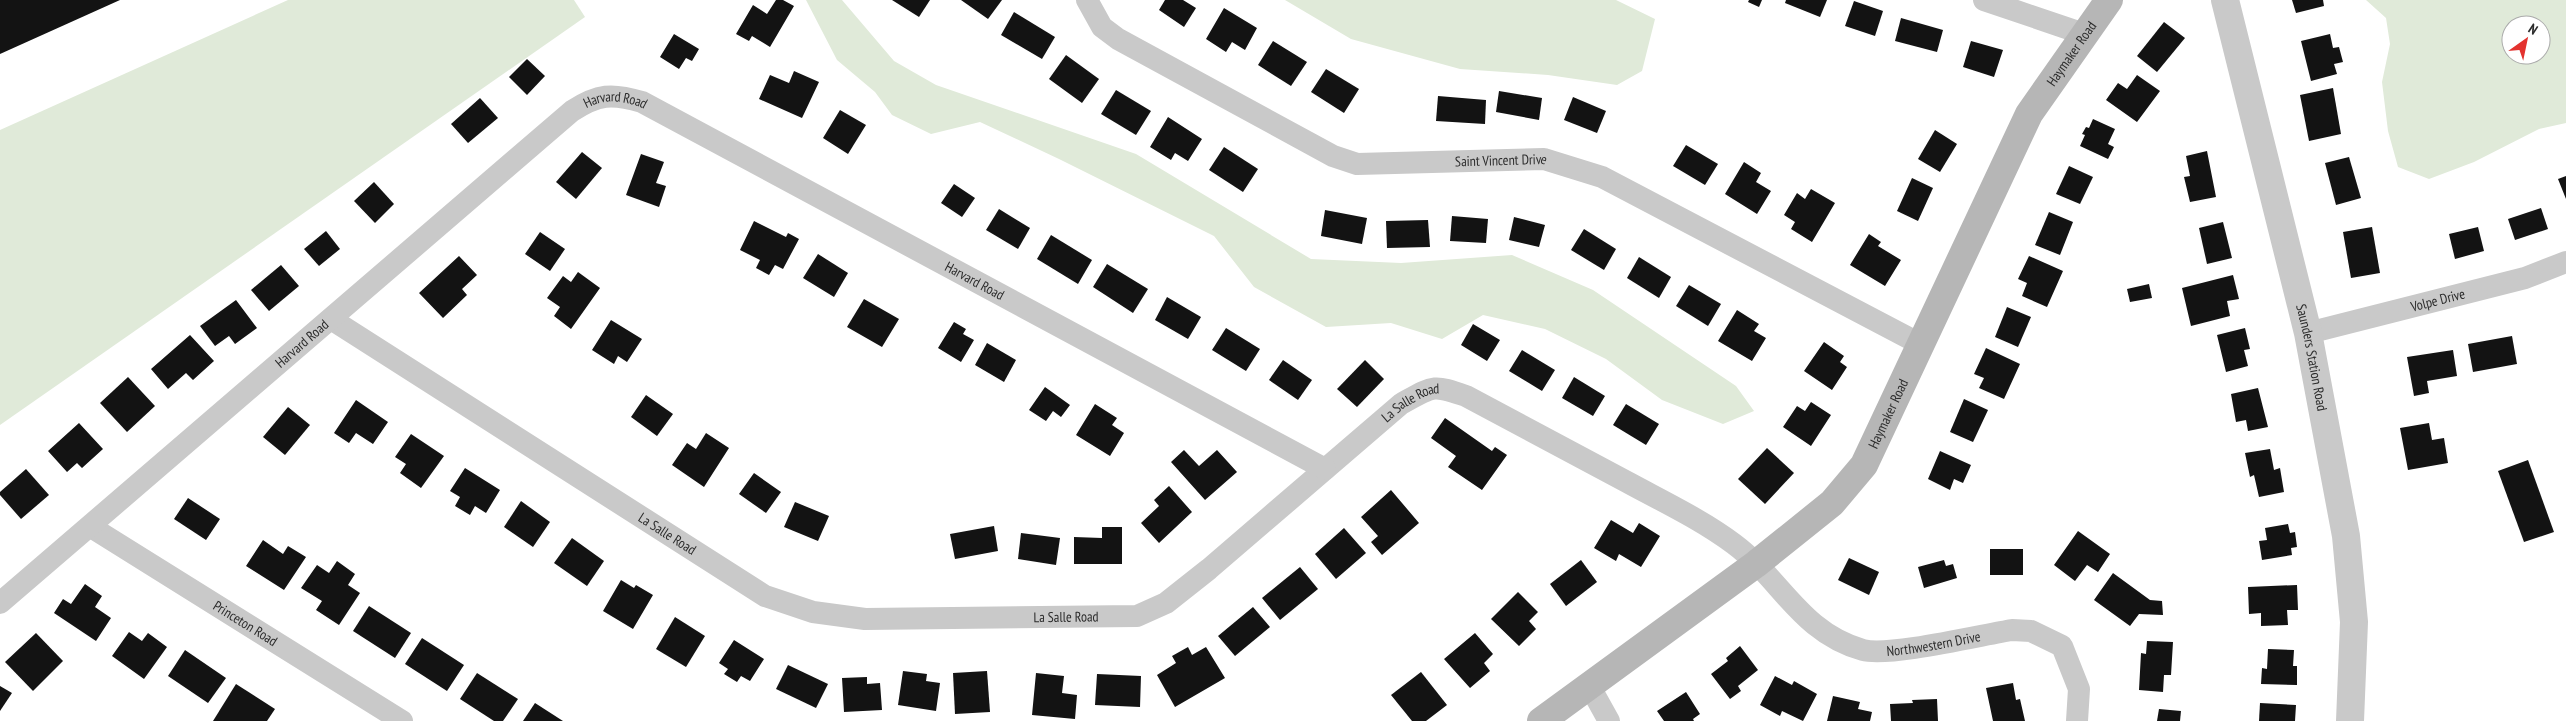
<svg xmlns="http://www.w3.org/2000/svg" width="2566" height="721" viewBox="0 0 2566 721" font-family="'PT Sans Narrow',sans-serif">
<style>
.green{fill:#e0ead9;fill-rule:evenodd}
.building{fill:#131313}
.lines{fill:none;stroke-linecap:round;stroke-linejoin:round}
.minor{stroke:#c9c9c9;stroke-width:22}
.tertiary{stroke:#c9c9c9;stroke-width:28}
.secondary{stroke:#b6b6b6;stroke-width:28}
.labels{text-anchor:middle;stroke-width:5;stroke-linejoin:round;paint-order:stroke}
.street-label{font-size:14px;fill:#2c2c2c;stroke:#fff}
</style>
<rect width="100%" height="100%" fill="#fff"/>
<g class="green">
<polygon points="288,0 574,0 585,17 0,425 0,130"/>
<polygon points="806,0 842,0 894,61 936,85 1136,154 1311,259 1401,263 1512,255 1593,290 1736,386 1754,411 1723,424 1662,400 1606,359 1545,329 1483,315 1442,339 1391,323 1326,327 1254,287 1214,236 1059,159 980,122 931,134 892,115 875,92 837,60"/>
<polygon points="1285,0 1616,0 1655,19 1642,71 1617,85 1548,75 1460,69 1351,39"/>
<path d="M 2366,0 L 2566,0 L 2566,123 L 2539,129 L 2474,162 L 2429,179 L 2398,167 L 2388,131 L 2382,82 L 2390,44 L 2386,18 ZM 2511,25 L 2541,25 L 2541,55 L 2511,55 Z"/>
</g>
<g class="building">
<polygon points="0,0 120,0 0,54"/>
<polygon points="776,0 783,0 794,6 770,47 752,36 749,41 736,34 753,5 767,14"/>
<polygon points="892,0 930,0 919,17"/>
<polygon points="961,0 1002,0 988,19"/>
<polygon points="1165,0 1183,0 1196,8 1184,27 1159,10"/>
<polygon points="1749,0 1762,0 1759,7 1748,2"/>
<polygon points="1786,0 1827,0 1820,17 1785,3"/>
<polygon points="2292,0 2323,0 2324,6 2296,13"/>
<polygon points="1854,1 1883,11 1875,36 1845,26"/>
<polygon points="1224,8 1257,28 1245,50 1232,42 1226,52 1206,39"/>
<polygon points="1014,12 1055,37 1042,59 1001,35"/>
<polygon points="1901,18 1943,30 1937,52 1895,41"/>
<polygon points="2164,22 2185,38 2157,72 2137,56"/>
<polygon points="674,34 699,49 692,61 686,58 679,69 660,57"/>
<polygon points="2330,34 2333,48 2339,47 2343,62 2334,64 2337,74 2311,81 2301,41"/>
<polygon points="1273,41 1307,62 1291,86 1258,65"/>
<polygon points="1971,41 2003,50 1994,77 1963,67"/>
<polygon points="1066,55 1099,79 1082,103 1049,79"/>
<polygon points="527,59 545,76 527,95 509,77"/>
<polygon points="1326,69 1359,89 1344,113 1311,92"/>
<polygon points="794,71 819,82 802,118 759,99 770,75 789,83"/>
<polygon points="2137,75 2160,91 2137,122 2106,100 2118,83 2127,89"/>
<polygon points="2333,88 2341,134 2309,141 2300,95"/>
<polygon points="1116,90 1151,111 1136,135 1101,114"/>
<polygon points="1499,91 1542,98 1539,120 1496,112"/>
<polygon points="1438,96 1486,100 1485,124 1436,121"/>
<polygon points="1573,97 1606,111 1597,133 1564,120"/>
<polygon points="480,98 498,118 468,143 451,124"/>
<polygon points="840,110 866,125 848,154 823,138"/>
<polygon points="1168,117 1202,139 1188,161 1175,153 1171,160 1150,147"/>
<polygon points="2093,119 2115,129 2108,144 2114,147 2108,159 2080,146 2085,135 2082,134 2086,127 2089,128"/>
<polygon points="1935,130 1957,144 1940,172 1918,159"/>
<polygon points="1686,145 1718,164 1705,185 1673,166"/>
<polygon points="1224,147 1258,169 1243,192 1209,170"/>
<polygon points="2207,151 2216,197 2190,202 2184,177 2190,176 2186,156"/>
<polygon points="582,152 602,168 576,199 556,182"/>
<polygon points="641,154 664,162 656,183 666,186 659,207 626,195"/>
<polygon points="2349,157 2361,198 2336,205 2325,163"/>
<polygon points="1744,162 1761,173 1756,182 1771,191 1757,214 1725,194"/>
<polygon points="2069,166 2093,177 2080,204 2056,194"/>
<polygon points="2566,176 2566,199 2558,179"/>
<polygon points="1912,178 1933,188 1918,221 1897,211"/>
<polygon points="374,182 394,204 375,223 354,201"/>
<polygon points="954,184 975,198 962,217 941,203"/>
<polygon points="1811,189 1835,203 1812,242 1791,229 1795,222 1784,215 1797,193 1805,199"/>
<polygon points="2541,208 2548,229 2515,240 2508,219"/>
<polygon points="999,209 1030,228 1018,249 986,230"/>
<polygon points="1325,210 1367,218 1362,244 1321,236"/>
<polygon points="2049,212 2073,222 2060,255 2035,245"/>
<polygon points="1452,216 1488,219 1486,243 1450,241"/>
<polygon points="1514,217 1545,225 1539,247 1509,240"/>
<polygon points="1428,220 1430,247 1387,248 1386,221"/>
<polygon points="754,221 786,237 788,233 799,239 783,269 775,265 769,275 756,268 760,260 740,250"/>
<polygon points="2223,222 2232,258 2207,264 2199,228"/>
<polygon points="2372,227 2380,273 2351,278 2343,232"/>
<polygon points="2478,227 2484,251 2455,259 2449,234"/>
<polygon points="1584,229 1616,249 1604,270 1571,250"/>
<polygon points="326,231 340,249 319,266 304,249"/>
<polygon points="540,232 565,249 550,271 525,254"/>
<polygon points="1869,234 1881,242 1878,246 1901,260 1885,286 1850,265"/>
<polygon points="1051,235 1092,260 1078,284 1037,259"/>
<polygon points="818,254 848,273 834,297 803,278"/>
<polygon points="459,256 477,275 462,289 467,295 443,318 419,293"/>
<polygon points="2029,256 2063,271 2047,307 2022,296 2027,283 2018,279"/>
<polygon points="1639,257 1671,277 1659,298 1627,278"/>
<polygon points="1107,264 1148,289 1133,313 1093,287"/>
<polygon points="281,265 299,286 269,311 251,290"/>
<polygon points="578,272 600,288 571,329 554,316 560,307 547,298 563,276 571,282"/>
<polygon points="2233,275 2239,299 2227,301 2230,316 2191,326 2182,288"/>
<polygon points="2149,284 2152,298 2130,302 2127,289"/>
<polygon points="1689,285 1721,304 1708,326 1676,306"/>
<polygon points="1167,297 1201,317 1188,339 1155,320"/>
<polygon points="864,299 899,319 882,347 847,327"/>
<polygon points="236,300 257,328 235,344 229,336 215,346 200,326"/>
<polygon points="2007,307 2031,317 2018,347 1995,337"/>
<polygon points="1737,310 1759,324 1754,331 1766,338 1752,361 1718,341"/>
<polygon points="611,320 642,339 627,362 618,356 614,364 592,350"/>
<polygon points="954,322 966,329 963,334 974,340 961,362 938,348"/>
<polygon points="1473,324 1500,340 1487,361 1461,345"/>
<polygon points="1226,328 1260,349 1246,371 1212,350"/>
<polygon points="2245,328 2250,349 2244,350 2248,366 2226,372 2217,335"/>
<polygon points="190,335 214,361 193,380 186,373 168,389 151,369"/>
<polygon points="2512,336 2517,364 2473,372 2468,344"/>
<polygon points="1824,342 1844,356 1840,362 1847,367 1832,390 1804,371"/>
<polygon points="987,343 1016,360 1004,382 975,365"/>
<polygon points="1986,348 2020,364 2004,399 1979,388 1984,378 1974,374"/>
<polygon points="1522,350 1555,370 1542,391 1509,371"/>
<polygon points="2453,350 2457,376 2427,381 2429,393 2414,396 2407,357"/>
<polygon points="1283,360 1312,380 1298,400 1269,380"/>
<polygon points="1365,360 1384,379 1357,407 1337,389"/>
<polygon points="128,377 155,406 127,432 100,403"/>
<polygon points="1574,377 1605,396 1593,416 1562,398"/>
<polygon points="1045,387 1070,405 1061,417 1053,411 1046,421 1029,410"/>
<polygon points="2258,388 2268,427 2248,431 2246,420 2236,422 2231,394"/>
<polygon points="646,395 673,414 657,436 631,417"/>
<polygon points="1964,399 1988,410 1973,442 1950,432"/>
<polygon points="356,400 388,422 373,444 356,433 349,443 334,433"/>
<polygon points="1811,402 1831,415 1811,446 1783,427 1797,406 1805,411"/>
<polygon points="1095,404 1117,418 1112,425 1124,433 1110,456 1076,435"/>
<polygon points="1626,404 1659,424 1646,445 1613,425"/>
<polygon points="288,407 310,425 285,455 263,437"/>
<polygon points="1445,418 1492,451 1495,447 1507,455 1482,490 1448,467 1456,456 1431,438"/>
<polygon points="79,423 103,449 82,468 77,463 67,472 48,451"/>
<polygon points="2429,423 2432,440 2444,438 2448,463 2408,470 2400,428"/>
<polygon points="706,433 729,448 704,487 672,465 687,443 696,449"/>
<polygon points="411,434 444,456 421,488 400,473 406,464 395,457"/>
<polygon points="1767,448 1794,473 1765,504 1738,479"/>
<polygon points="2270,449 2274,470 2280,468 2284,492 2259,497 2254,475 2250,477 2245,453"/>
<polygon points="1184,450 1199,466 1217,450 1237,472 1205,500 1171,462"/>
<polygon points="1940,451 1971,465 1963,483 1954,479 1950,490 1928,479"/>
<polygon points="2528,460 2554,532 2524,542 2498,471"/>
<polygon points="465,468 500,490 486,513 475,506 470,515 455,506 460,497 450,491"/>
<polygon points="26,469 49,495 21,519 0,495 0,492"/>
<polygon points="754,473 781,492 766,513 739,494"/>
<polygon points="1169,486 1192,512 1159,543 1141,523 1159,506 1154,500"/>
<polygon points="1391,490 1419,523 1382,555 1371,542 1378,536 1361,517"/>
<polygon points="188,498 220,519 206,540 174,519"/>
<polygon points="521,501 550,522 533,547 504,527"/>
<polygon points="795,502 829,516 818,541 784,527"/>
<polygon points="1611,520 1633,533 1639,523 1660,536 1641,567 1619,554 1616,561 1594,548"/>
<polygon points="2288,524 2290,533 2295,532 2297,547 2291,548 2292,555 2262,560 2259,541 2267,540 2265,528"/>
<polygon points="994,526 998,551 955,559 950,534"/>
<polygon points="1102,527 1122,527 1122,564 1074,564 1074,537 1102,538"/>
<polygon points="1344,528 1366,553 1336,579 1315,554"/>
<polygon points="2078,531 2110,554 2098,572 2087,565 2075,581 2054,565"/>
<polygon points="1021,533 1060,538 1056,565 1018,559"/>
<polygon points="572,538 604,561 587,586 554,563"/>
<polygon points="263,540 283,554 288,546 306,557 284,590 246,566"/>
<rect x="1990" y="549" width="33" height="26"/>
<polygon points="1849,558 1879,572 1869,595 1838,580"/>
<polygon points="1581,560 1597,582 1566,606 1550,584"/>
<polygon points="1944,560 1946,566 1953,564 1957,578 1924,588 1918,567"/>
<polygon points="337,561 355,574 348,585 360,593 339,625 316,610 322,601 301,588 317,565 329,573"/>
<polygon points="1300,567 1318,589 1280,620 1262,598"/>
<polygon points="2113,573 2150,600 2162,601 2163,615 2139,614 2130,626 2094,600"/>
<polygon points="621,580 634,588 636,585 653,595 633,629 603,611"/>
<polygon points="85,584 102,596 95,607 111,618 96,641 54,613 63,599 71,604"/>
<polygon points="2297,585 2298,610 2287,610 2288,625 2261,626 2261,613 2249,614 2248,587"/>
<polygon points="1518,592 1538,612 1529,621 1536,629 1519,646 1491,619"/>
<polygon points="369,606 411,633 395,658 353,631"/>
<polygon points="1253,607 1270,627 1235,656 1218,636"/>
<polygon points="675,617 705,636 686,667 656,649"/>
<polygon points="129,632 142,641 148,633 167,647 144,679 112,656"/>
<polygon points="36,633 63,661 33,691 5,662"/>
<polygon points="1475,633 1493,654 1484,663 1490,671 1470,688 1444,659"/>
<polygon points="422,638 464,665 447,691 405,664"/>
<polygon points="734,640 764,659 750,681 741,676 737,682 724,674 728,669 719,663"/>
<polygon points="2147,641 2173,642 2171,675 2164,675 2163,692 2139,690 2141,653 2146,654"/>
<polygon points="1740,646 1758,670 1738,686 1741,691 1730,699 1711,674 1728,661 1726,658"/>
<polygon points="1188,647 1192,655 1206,647 1225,678 1175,707 1157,675 1176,663 1172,656"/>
<polygon points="2268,649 2294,650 2293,666 2297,666 2297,685 2261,684 2262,668 2267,669"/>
<polygon points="185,650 226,678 208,703 168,676"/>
<polygon points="788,665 828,684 816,708 776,689"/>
<polygon points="903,671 927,674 926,681 940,683 936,711 898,705"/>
<polygon points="987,671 990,712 955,714 953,673"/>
<polygon points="1421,672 1447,705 1426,721 1412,721 1391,695"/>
<polygon points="477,673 518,699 503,721 494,721 460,699"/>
<polygon points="1036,673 1064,676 1062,693 1077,695 1075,719 1032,715"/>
<polygon points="1097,674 1141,676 1140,707 1095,705"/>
<polygon points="1775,676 1792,685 1794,681 1817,694 1803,721 1782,711 1780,716 1760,705"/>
<polygon points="867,677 867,684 880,683 882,710 844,712 842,678"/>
<polygon points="2013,683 2016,700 2020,699 2025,721 1993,721 1986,688"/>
<polygon points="236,684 275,709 267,721 213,721"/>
<polygon points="0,686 12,693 0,711"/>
<polygon points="1686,692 1700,714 1693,719 1694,721 1664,721 1657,711"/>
<polygon points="1833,696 1860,702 1858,709 1872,712 1870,721 1827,721"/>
<polygon points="1937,699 1938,721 1891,721 1890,704 1913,703 1912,700"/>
<polygon points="535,703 563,721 523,721"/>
<polygon points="2260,703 2296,705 2295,721 2259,721"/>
<polygon points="2159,709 2181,711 2180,721 2157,721"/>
</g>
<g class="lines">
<g class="minor">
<path id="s1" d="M 1087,0 L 1102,27 L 1118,39 L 1333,156 L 1357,164 L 1544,159 L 1602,177 L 1922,345"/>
<polyline points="1984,0 2084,34"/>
<path id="s2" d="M 331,319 L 765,596 L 813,612 L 865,619 L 1137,616 L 1166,603 L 1209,569 L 1401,404 C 1433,386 1432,384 1466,396 C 1521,425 1575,454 1629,483 C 1664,502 1702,520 1734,544 C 1781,579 1800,632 1863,650 C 1889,657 1981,635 2012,630 L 2031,631 L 2062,646 L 2079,689 L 2077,721"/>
<path id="s3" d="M 2308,333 L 2525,278 L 2566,262"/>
<path id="s4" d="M 91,527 L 402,721"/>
<path id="s5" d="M 0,603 L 572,111 C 598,94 612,93 642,102 L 1325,469"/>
<polyline points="1589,685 1609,721"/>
</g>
<path class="tertiary" id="s6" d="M 2225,0 L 2308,333 L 2346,536 L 2354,622 L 2350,721"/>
<path class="secondary" id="s7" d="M 1541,721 L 1756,564 L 1832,503 L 1864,465 L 2029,114 L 2109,0"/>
</g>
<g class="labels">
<g class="street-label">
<text dy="5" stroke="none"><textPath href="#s7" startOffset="875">Haymaker Road</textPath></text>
<text dy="5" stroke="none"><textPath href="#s5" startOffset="801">Harvard Road</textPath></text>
<text dy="5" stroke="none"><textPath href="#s1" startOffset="465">Saint Vincent Drive</textPath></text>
<text dy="5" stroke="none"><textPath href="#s5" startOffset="1206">Harvard Road</textPath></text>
<text dy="5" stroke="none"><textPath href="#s3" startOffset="134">Volpe Drive</textPath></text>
<text dy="5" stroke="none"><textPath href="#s5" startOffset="398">Harvard Road</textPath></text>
<text dy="5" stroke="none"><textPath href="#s6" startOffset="368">Saunders Station Road</textPath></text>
<text dy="5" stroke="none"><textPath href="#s2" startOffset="1239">La Salle Road</textPath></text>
<text dy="5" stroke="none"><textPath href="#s7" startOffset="470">Haymaker Road</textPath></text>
<text dy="5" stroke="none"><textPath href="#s2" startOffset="399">La Salle Road</textPath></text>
<text dy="5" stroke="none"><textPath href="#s2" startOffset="819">La Salle Road</textPath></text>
<text dy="5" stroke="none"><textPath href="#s4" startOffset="182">Princeton Road</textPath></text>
<text dy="5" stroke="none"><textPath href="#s2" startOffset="1846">Northwestern Drive</textPath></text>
</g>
</g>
<g transform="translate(2526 40) rotate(33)"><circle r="24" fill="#ffffff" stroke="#ababab"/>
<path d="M0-4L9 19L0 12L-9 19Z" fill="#e3322e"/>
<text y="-8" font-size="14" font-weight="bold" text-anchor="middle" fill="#2c2c2c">N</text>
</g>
</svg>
